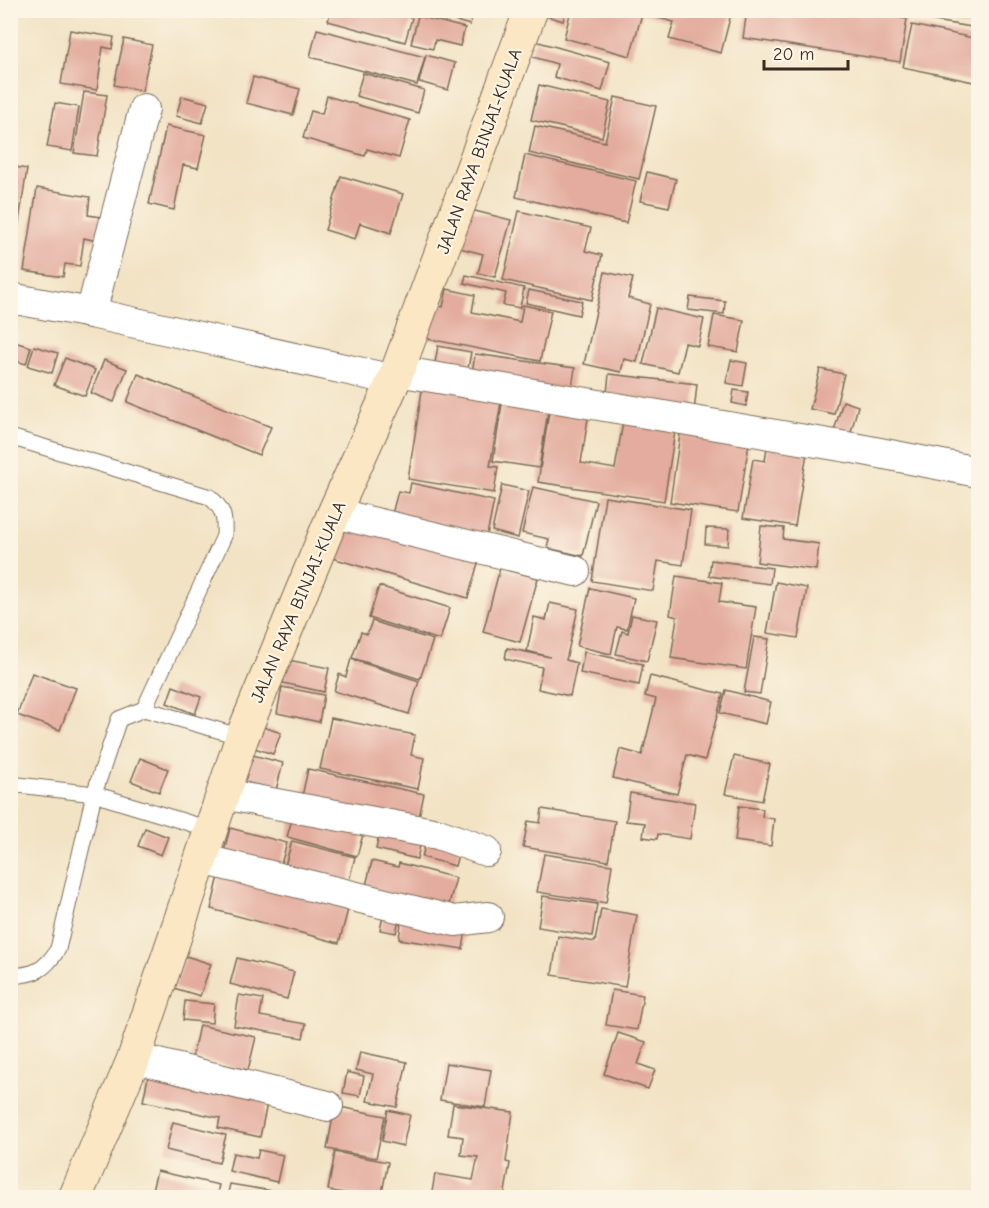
<svg xmlns="http://www.w3.org/2000/svg" width="989" height="1208" viewBox="0 0 989 1208" font-family="'Comic Neue',sans-serif">
<style>
.building{fill:#e3ac9e}
.lines{fill:none;stroke-linecap:round;stroke-linejoin:round}
.service-casing{stroke:#7b6b58;stroke-width:17}
.minor-casing{stroke:#7b6b58;stroke-width:32}
.secondary-casing{stroke:#7b6b58;stroke-width:35}
.service{stroke:#fff;stroke-width:15}
.minor{stroke:#fff;stroke-width:30}
.secondary{stroke:#fbe7c3;stroke-width:33}
.labels{text-anchor:middle;stroke-width:4.5;stroke-linejoin:round;paint-order:stroke}
.street-label{font-size:18px;fill:#3b2a1e;stroke:#fcf5e5}
</style>
<rect width="100%" height="100%" fill="#fcf5e5"/>
<filter id="ink" filterUnits="userSpaceOnUse"><feTurbulence type="fractalNoise" baseFrequency=".0167" numOctaves="2"/><feDisplacementMap in="SourceGraphic" scale="12" xChannelSelector="R" yChannelSelector="G"/><feConvolveMatrix kernelMatrix="1 2 1 2 8 2 1 2 1" color-interpolation-filters="sRGB"/></filter>
<filter id="wash" filterUnits="userSpaceOnUse"><feTurbulence type="fractalNoise" baseFrequency=".008" numOctaves="4" result="noise"/><feDisplacementMap in="SourceGraphic" scale="24" xChannelSelector="R" yChannelSelector="G"/><feGaussianBlur stdDeviation="1.35" result="paint"/><feColorMatrix in="noise" values="0 0 0 0 0 0 0 0 0 0 0 0 0 0 0 0 0 1.4 0 .05"/><feComposite in="paint" operator="in"/></filter>
<g filter="url(#wash)">
<rect width="100%" height="100%" fill="#f2e3c5"/>
<g id="blocks">
<g class="building">
<polygon points="309,10 325,10 323,15"/>
<polygon points="331,10 385,10 412,18 405,42 328,21"/>
<polygon points="418,10 474,10 470,25"/>
<polygon points="541,10 566,10 563,21 540,14"/>
<polygon points="571,10 732,10 721,53 669,39 674,22 642,14 630,56 564,38"/>
<polygon points="747,10 850,10 907,19 900,62 743,38"/>
<polygon points="880,10 978,10 978,28 880,12"/>
<polygon points="418,16 465,28 460,46 435,40 433,49 411,44"/>
<polygon points="912,25 978,39 978,83 903,67"/>
<polygon points="317,29 425,57 417,85 310,57"/>
<polygon points="70,30 114,37 112,49 103,47 97,90 61,84"/>
<polygon points="124,39 152,45 142,91 114,85"/>
<polygon points="535,41 610,62 602,91 554,77 557,64 530,56"/>
<polygon points="426,55 455,63 448,90 419,82"/>
<polygon points="363,73 424,90 418,113 356,96"/>
<polygon points="253,77 300,89 293,115 246,103"/>
<polygon points="539,85 610,102 602,137 531,120"/>
<polygon points="84,92 107,95 97,156 74,153"/>
<polygon points="182,96 208,103 202,123 176,116"/>
<polygon points="327,96 410,120 399,158 367,149 365,156 303,138 311,111 322,114"/>
<polygon points="615,97 656,106 639,179 529,153 535,126 605,142"/>
<polygon points="55,103 79,107 72,151 47,147"/>
<polygon points="166,126 206,135 198,168 183,165 174,210 149,204"/>
<polygon points="525,155 636,181 626,223 516,197"/>
<polygon points="10,166 27,169 15,247 10,246"/>
<polygon points="647,172 676,179 669,207 640,201"/>
<polygon points="341,176 403,194 391,233 360,223 355,239 325,230"/>
<polygon points="37,188 90,197 88,215 101,217 97,241 84,238 80,266 65,264 63,277 24,271"/>
<polygon points="463,208 511,220 495,277 478,273 483,254 452,246"/>
<polygon points="519,211 591,228 585,251 602,255 592,300 503,280"/>
<polygon points="605,272 633,278 628,298 650,304 637,362 624,359 621,372 584,364"/>
<polygon points="466,275 524,288 520,308 503,305 506,293 464,283"/>
<polygon points="447,289 475,295 472,312 520,322 523,305 551,311 540,361 424,338 431,305 443,307"/>
<polygon points="529,290 582,301 579,315 526,303"/>
<polygon points="690,297 725,301 724,314 688,310"/>
<polygon points="656,308 704,319 698,346 685,343 678,372 643,364"/>
<polygon points="714,315 744,320 738,352 708,347"/>
<polygon points="11,341 31,347 26,364 10,359"/>
<polygon points="34,346 58,353 52,373 28,366"/>
<polygon points="438,346 471,352 466,380 433,374"/>
<polygon points="475,354 575,368 571,394 471,380"/>
<polygon points="65,358 95,370 85,396 54,385"/>
<polygon points="104,360 127,369 114,402 91,393"/>
<polygon points="731,360 747,363 743,386 726,383"/>
<polygon points="820,369 844,374 834,414 810,409"/>
<polygon points="138,374 271,427 259,455 127,402"/>
<polygon points="609,374 697,384 694,413 606,402"/>
<polygon points="424,378 503,391 490,466 498,467 494,493 408,479"/>
<polygon points="734,390 748,392 746,406 732,403"/>
<polygon points="504,391 550,398 539,468 493,461"/>
<polygon points="551,399 590,406 581,463 615,469 624,416 676,425 664,501 538,482"/>
<polygon points="843,401 858,406 850,436 834,431"/>
<polygon points="681,427 750,437 738,512 670,502"/>
<polygon points="767,447 807,453 795,526 743,518 753,459 765,461"/>
<polygon points="411,483 494,501 487,535 392,514 398,491 409,493"/>
<polygon points="502,485 529,491 518,538 492,531"/>
<polygon points="533,487 596,501 583,556 547,548 549,539 522,533"/>
<polygon points="605,497 691,510 683,565 658,561 653,591 592,581"/>
<polygon points="761,526 784,528 783,539 819,544 816,570 757,562"/>
<polygon points="342,527 480,556 468,598 332,558"/>
<polygon points="706,528 729,529 728,546 705,544"/>
<polygon points="711,560 772,568 770,584 709,576"/>
<polygon points="500,568 538,578 520,642 483,632"/>
<polygon points="676,576 722,583 719,602 756,607 746,669 671,658 677,617 670,615"/>
<polygon points="776,582 807,588 798,638 767,633"/>
<polygon points="379,586 450,608 440,640 369,618"/>
<polygon points="590,588 634,598 627,629 617,627 611,654 577,646"/>
<polygon points="550,603 578,609 566,660 577,663 570,696 538,689 542,667 505,659 507,648 550,657 527,651 534,617 546,620"/>
<polygon points="632,615 657,620 647,661 616,654 622,631 628,633"/>
<polygon points="372,621 433,640 420,679 352,658 361,632 367,634"/>
<polygon points="754,637 769,639 760,694 744,692"/>
<polygon points="584,652 643,664 639,685 580,673"/>
<polygon points="351,659 419,681 409,714 334,691 339,674 346,677"/>
<polygon points="288,660 329,668 324,692 283,683"/>
<polygon points="32,673 76,688 60,730 17,715"/>
<polygon points="650,676 723,694 705,760 687,755 677,794 613,778 620,749 642,755 656,699 645,696"/>
<polygon points="173,686 201,697 195,714 167,703"/>
<polygon points="282,687 324,695 319,722 277,713"/>
<polygon points="726,690 771,702 766,724 720,713"/>
<polygon points="331,718 415,735 411,755 424,758 418,789 320,769"/>
<polygon points="255,724 281,733 273,754 248,746"/>
<polygon points="245,753 283,763 276,790 237,780"/>
<polygon points="734,756 770,764 762,801 725,794"/>
<polygon points="140,758 168,769 159,792 131,781"/>
<polygon points="308,769 424,794 417,826 301,801"/>
<polygon points="630,793 695,803 690,839 658,834 657,839 643,837 645,823 626,821"/>
<polygon points="739,806 763,809 762,817 774,819 771,846 735,841"/>
<polygon points="542,809 615,821 608,861 523,847 528,821 540,823"/>
<polygon points="294,812 364,831 357,856 287,837"/>
<polygon points="381,826 422,837 417,859 376,849"/>
<polygon points="145,828 168,837 161,855 138,846"/>
<polygon points="230,828 287,843 279,871 223,855"/>
<polygon points="427,838 460,847 455,866 422,857"/>
<polygon points="292,841 355,857 346,893 282,876"/>
<polygon points="544,854 612,865 606,903 537,892"/>
<polygon points="372,861 398,867 399,863 456,878 446,915 364,894"/>
<polygon points="220,872 349,906 339,943 211,909"/>
<polygon points="543,896 597,904 592,936 538,927"/>
<polygon points="385,907 401,910 396,933 380,930"/>
<polygon points="601,909 637,915 625,987 552,975 558,936 595,942"/>
<polygon points="402,914 467,924 463,949 399,939"/>
<polygon points="186,956 211,964 200,996 174,988"/>
<polygon points="237,958 294,972 287,999 230,984"/>
<polygon points="612,990 643,995 637,1030 606,1025"/>
<polygon points="239,995 263,999 260,1016 306,1024 303,1038 234,1026"/>
<polygon points="185,1001 214,1004 212,1023 183,1020"/>
<polygon points="199,1025 256,1037 248,1070 192,1058"/>
<polygon points="618,1033 646,1042 638,1064 655,1070 648,1089 604,1074"/>
<polygon points="360,1052 407,1062 397,1107 367,1101 373,1074 356,1070"/>
<polygon points="446,1063 491,1070 485,1107 440,1100"/>
<polygon points="150,1068 269,1094 260,1137 218,1128 220,1118 143,1101"/>
<polygon points="347,1072 364,1076 360,1096 343,1093"/>
<polygon points="453,1104 513,1112 506,1162 510,1163 504,1198 431,1198 435,1174 473,1180 478,1157 461,1155 463,1137 448,1135"/>
<polygon points="335,1106 385,1116 376,1158 327,1149"/>
<polygon points="388,1110 410,1115 403,1146 382,1141"/>
<polygon points="173,1122 226,1135 219,1163 166,1150"/>
<polygon points="259,1150 283,1155 277,1182 229,1171 233,1153 257,1158"/>
<polygon points="335,1152 388,1162 381,1198 370,1198 328,1190"/>
<polygon points="157,1171 219,1185 216,1198 150,1198"/>
<polygon points="230,1184 301,1196 301,1198 227,1198"/>
</g>
</g>
</g>
<g filter="url(#ink)">
<use href="#blocks" fill-opacity="0" stroke="#7b6b58" stroke-width="1.5"/>
<g class="lines">
<g class="service-casing">
<g id="service">
<path d="M 10,437 L 210,497 C 224,510 225,517 224,536 L 144,709"/>
<polyline points="10,784 94,794 212,830"/>
<path d="M 10,976 C 35,975 45,970 58,949 L 94,794 L 119,719 L 144,709 L 242,737"/>
</g>
</g>
<g class="minor-casing">
<g id="minor">
<polyline points="10,298 91,313 394,380"/>
<polyline points="91,313 144,109"/>
<polyline points="397,371 859,449 978,472"/>
<polyline points="334,513 575,571"/>
<polyline points="222,794 438,834 486,851"/>
<polyline points="201,859 455,921 488,917"/>
<polyline points="134,1058 328,1106"/>
</g>
</g>
<g class="secondary-casing">
<polyline id="secondary" points="75,1198 134,1058 242,737 334,513 394,380 531,10"/>
</g>
<use href="#service" class="service"/>
<use href="#minor" class="minor"/>
<use href="#secondary" class="secondary"/>
</g>
</g>
<g class="labels">
<g class="street-label">
<text transform="translate(479 151) rotate(-70)" y="6">JALAN RAYA BINJAI-KUALA</text>
<text transform="translate(298 602) rotate(-67)" y="6">JALAN RAYA BINJAI-KUALA</text>
</g>
</g>
<rect width="989" height="1208" fill="none" stroke="#fcf5e5" stroke-width="36"/>
<path d="M764 60v9h84v-9" fill="none" stroke="#3b2a1e" stroke-width="3"/>
<text x="773" y="60" font-size="18" fill="#3b2a1e" stroke="#fcf5e5" stroke-width="4.5" paint-order="stroke">20 m</text>
</svg>
